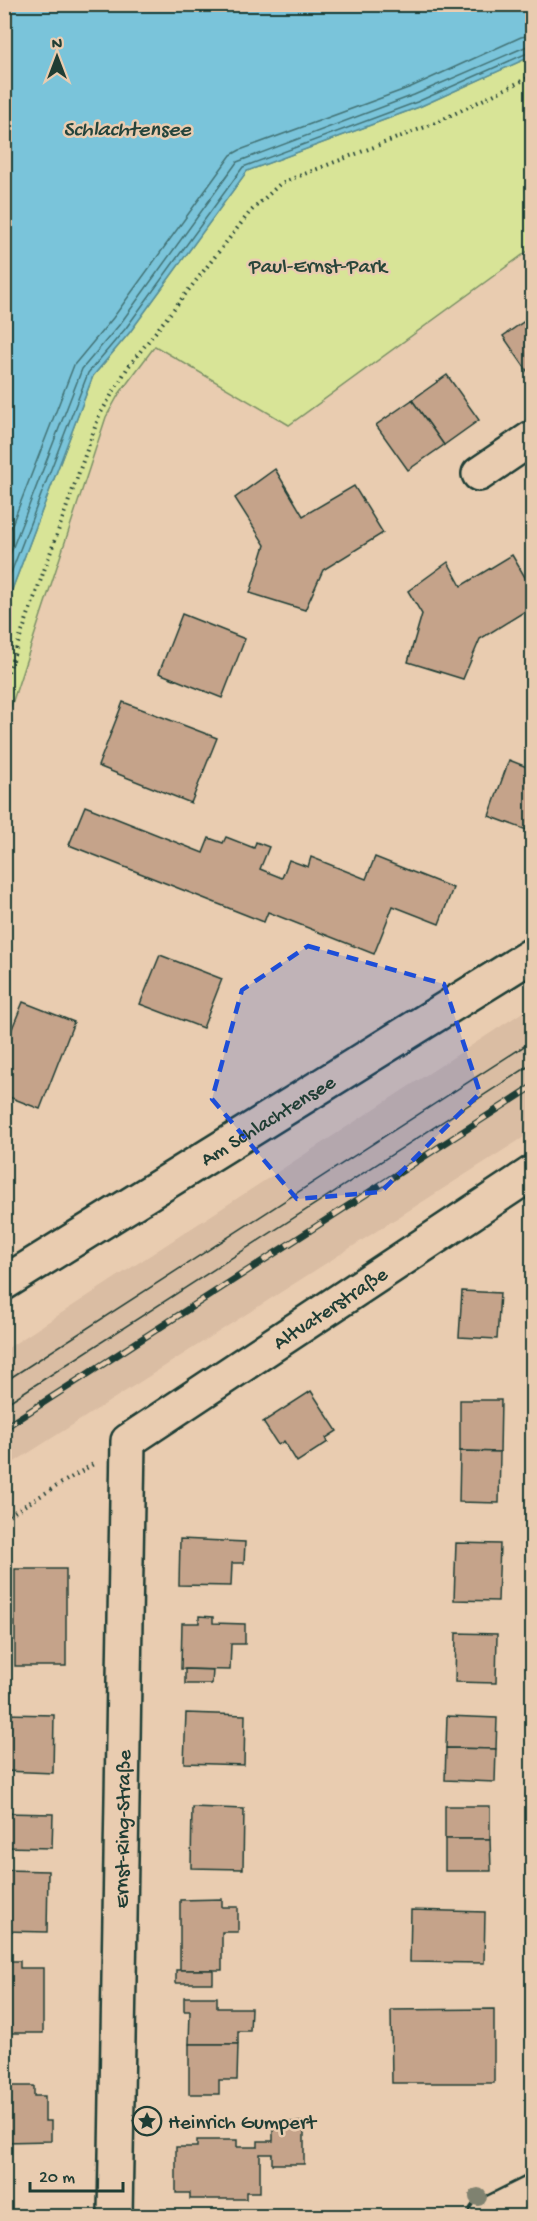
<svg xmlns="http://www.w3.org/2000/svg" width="537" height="2221" viewBox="0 0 537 2221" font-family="'Gochi Hand',sans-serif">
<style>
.built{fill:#dabda3}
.green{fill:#d8e497;stroke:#7c9066;stroke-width:1.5}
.water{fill:#7ac4da;stroke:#568e98;stroke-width:1.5}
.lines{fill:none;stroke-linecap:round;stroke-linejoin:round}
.shore{stroke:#437376;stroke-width:1.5}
.building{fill:#c5a38a;stroke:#1f3d34;stroke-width:1.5}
.minor-casing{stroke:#1f3d34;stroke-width:38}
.path{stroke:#1f3d34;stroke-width:4;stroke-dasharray:1.5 4.5;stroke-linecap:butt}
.minor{stroke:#e9ccb0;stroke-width:33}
.tram{stroke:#1f3d34;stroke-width:1.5}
.rail-casing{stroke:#1f3d34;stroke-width:7}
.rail{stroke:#e9ccb0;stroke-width:4.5;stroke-dasharray:14;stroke-linecap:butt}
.tree{fill:#7f826f}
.marked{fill:#1d4ed8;fill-opacity:0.2;stroke:#1d4ed8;stroke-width:4.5;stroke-dasharray:12 8;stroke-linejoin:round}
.labels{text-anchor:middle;stroke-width:5;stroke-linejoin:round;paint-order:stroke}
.park-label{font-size:21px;fill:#284539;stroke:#e9ccb0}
.street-label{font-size:21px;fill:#1f3d34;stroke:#e9ccb0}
.poi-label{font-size:21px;fill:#1f3d34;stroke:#e9ccb0;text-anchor:start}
.water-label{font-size:22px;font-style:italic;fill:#24443c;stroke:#e9ccb0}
</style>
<rect width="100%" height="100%" fill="#e9ccb0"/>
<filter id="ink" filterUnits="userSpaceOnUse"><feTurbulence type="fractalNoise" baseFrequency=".0167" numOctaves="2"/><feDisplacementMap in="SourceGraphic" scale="12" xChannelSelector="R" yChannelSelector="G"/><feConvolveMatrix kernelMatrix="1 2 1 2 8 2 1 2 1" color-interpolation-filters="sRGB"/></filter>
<g filter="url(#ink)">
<polygon class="built" points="532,1006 532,1132 5,1468 5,1350"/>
<polygon class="green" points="532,56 532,248 289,425 155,346 119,394 106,417 5,725 5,608 93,376 130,332 247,171 419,107"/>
<polygon class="water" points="5,4 532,5 532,56 419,107 247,171 130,332 93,376 5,608"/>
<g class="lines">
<g class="shore">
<polyline points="4,545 74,365 113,318 231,155 240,150 411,87 521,37 532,35"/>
<polyline points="4,570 82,369 120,324 237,162 414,95 532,44"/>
<polyline points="4,591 88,373 126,328 243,167 417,102 532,51"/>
</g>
</g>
<g class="building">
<polygon points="532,316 532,378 503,336"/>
<polygon points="447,375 479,420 444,445 412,400"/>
<polygon points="412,400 444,445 408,470 376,425"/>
<polygon points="275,469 303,516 354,486 383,533 323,570 305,610 250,593 265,545 235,498"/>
<polygon points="512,555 532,589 532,607 480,639 463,679 408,662 422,614 408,591 448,562 461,586"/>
<polygon points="182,614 245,639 222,698 159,673"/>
<polygon points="123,702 217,738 191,803 98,766"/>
<polygon points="509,760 532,769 532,832 489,816"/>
<polygon points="85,806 203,853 209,838 223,843 226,837 254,848 256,842 269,847 260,869 282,878 289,860 308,867 311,857 366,879 375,857 453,888 439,924 393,906 374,954 268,912 264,922 69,845"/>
<polygon points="160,955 222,979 203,1028 140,1004"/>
<polygon points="23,1002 74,1022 40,1109 4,1095 4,1048"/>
<polygon points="462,1291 500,1293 497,1339 459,1337"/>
<polygon points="311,1391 337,1431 326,1438 328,1442 297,1462 284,1441 278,1445 263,1422"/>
<polygon points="460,1400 501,1400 500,1452 460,1451"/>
<polygon points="460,1451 500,1452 499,1503 459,1502"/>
<polygon points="180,1539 245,1542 244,1563 232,1563 231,1586 179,1585"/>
<polygon points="456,1543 500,1544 498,1601 454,1600"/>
<rect x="15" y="1569" width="51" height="97"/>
<polygon points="199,1616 213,1617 213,1623 245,1624 245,1644 231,1644 230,1670 181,1669 182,1623 199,1623"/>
<polygon points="456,1633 497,1634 496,1683 455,1682"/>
<polygon points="185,1669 213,1670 212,1684 185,1684"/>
<polygon points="186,1713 245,1715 244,1765 184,1763"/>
<polygon points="4,1714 54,1715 53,1773 4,1771"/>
<polygon points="447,1716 497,1718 496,1749 446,1748"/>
<polygon points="446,1748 496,1749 495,1782 445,1780"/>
<rect x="445" y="1806" width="45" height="33"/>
<polygon points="192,1807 244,1809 243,1869 191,1868"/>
<polygon points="4,1813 53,1814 52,1848 4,1847"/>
<polygon points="445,1839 490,1839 491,1871 445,1871"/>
<polygon points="4,1870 48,1871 47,1932 4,1931"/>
<polygon points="222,1899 222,1907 238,1907 238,1932 222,1932 222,1970 180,1970 180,1900"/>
<polygon points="411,1910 485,1912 484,1963 410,1962"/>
<polygon points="4,1961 20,1961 20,1968 43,1968 43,2033 4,2033"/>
<rect x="176" y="1970" width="37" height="13"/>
<polygon points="184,1997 217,1997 217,2008 251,2008 250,2031 238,2031 238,2044 189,2044 190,2011 184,2011"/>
<polygon points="494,2009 494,2083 392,2083 391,2010"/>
<polygon points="189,2044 238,2044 237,2080 219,2080 219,2094 189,2094"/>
<polygon points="4,2086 34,2086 34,2096 45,2096 45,2121 51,2121 51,2141 4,2142"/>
<polygon points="273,2122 304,2122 304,2164 272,2164 272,2154 260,2154 260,2192 246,2192 246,2199 190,2199 190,2193 176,2193 176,2147 197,2147 197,2140 237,2140 237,2147 258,2147 258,2141 273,2141"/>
<rect x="4" y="2211" width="47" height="5"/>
</g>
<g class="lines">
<g class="minor-casing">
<g id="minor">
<polyline points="479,474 532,438"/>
<path id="s1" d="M 4,1283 L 532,955"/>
<path id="s2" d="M 115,2216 L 128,1441 L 532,1173"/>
<polyline points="486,2216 532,2193"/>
</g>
</g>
<g class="path">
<polyline points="4,683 99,416 128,367 250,212 281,183 433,124 532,76"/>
<polyline points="4,1518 95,1463"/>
</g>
<use href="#minor" class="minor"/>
<g class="tram">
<polyline points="4,1382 532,1041"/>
<polyline points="4,1405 532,1064"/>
</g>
<g class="rail-casing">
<polyline id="rail" points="4,1428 532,1087"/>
</g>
<use href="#rail" class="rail"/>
</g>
<circle class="tree" cx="478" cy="2197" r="9"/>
</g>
<path class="marked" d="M 308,946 L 444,984 L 480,1093 L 381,1192 L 297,1199 L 212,1099 L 242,990 Z"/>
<defs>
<g id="sight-ring" transform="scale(1.5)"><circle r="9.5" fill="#e9ccb0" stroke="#1f3d34" stroke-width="1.5"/><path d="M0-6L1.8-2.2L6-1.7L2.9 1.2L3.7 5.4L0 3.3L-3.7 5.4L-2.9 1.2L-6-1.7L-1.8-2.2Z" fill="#1f3d34"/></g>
</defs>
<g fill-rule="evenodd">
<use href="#sight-ring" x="147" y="2121"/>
</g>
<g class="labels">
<g class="park-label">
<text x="318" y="272">Paul-Ernst-Park</text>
</g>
<g class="street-label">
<text dy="7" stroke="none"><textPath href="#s1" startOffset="310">Am Schlachtensee</textPath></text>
<text dy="7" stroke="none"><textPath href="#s2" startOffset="1017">Altvaterstraße</textPath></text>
<text dy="7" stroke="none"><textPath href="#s2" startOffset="387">Ernst-Ring-Straße</textPath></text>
</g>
<g class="poi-label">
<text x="168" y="2128">Heinrich Gumpert</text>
</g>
<g class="water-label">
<text x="127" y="135">Schlachtensee</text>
</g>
</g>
<rect width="537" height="2221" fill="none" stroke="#e9ccb0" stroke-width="24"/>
<rect x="12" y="12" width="513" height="2197" fill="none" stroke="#1f3d34" stroke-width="2" filter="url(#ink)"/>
<g transform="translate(57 57)" stroke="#e9ccb0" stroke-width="4.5" paint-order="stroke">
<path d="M0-4.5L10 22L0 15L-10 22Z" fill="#1f3d34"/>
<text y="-9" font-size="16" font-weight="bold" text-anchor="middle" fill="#1f3d34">N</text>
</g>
<path d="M30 2182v9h93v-9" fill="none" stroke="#1f3d34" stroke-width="3"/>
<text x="39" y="2182" font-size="18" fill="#1f3d34" stroke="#e9ccb0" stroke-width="4.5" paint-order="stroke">20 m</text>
</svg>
